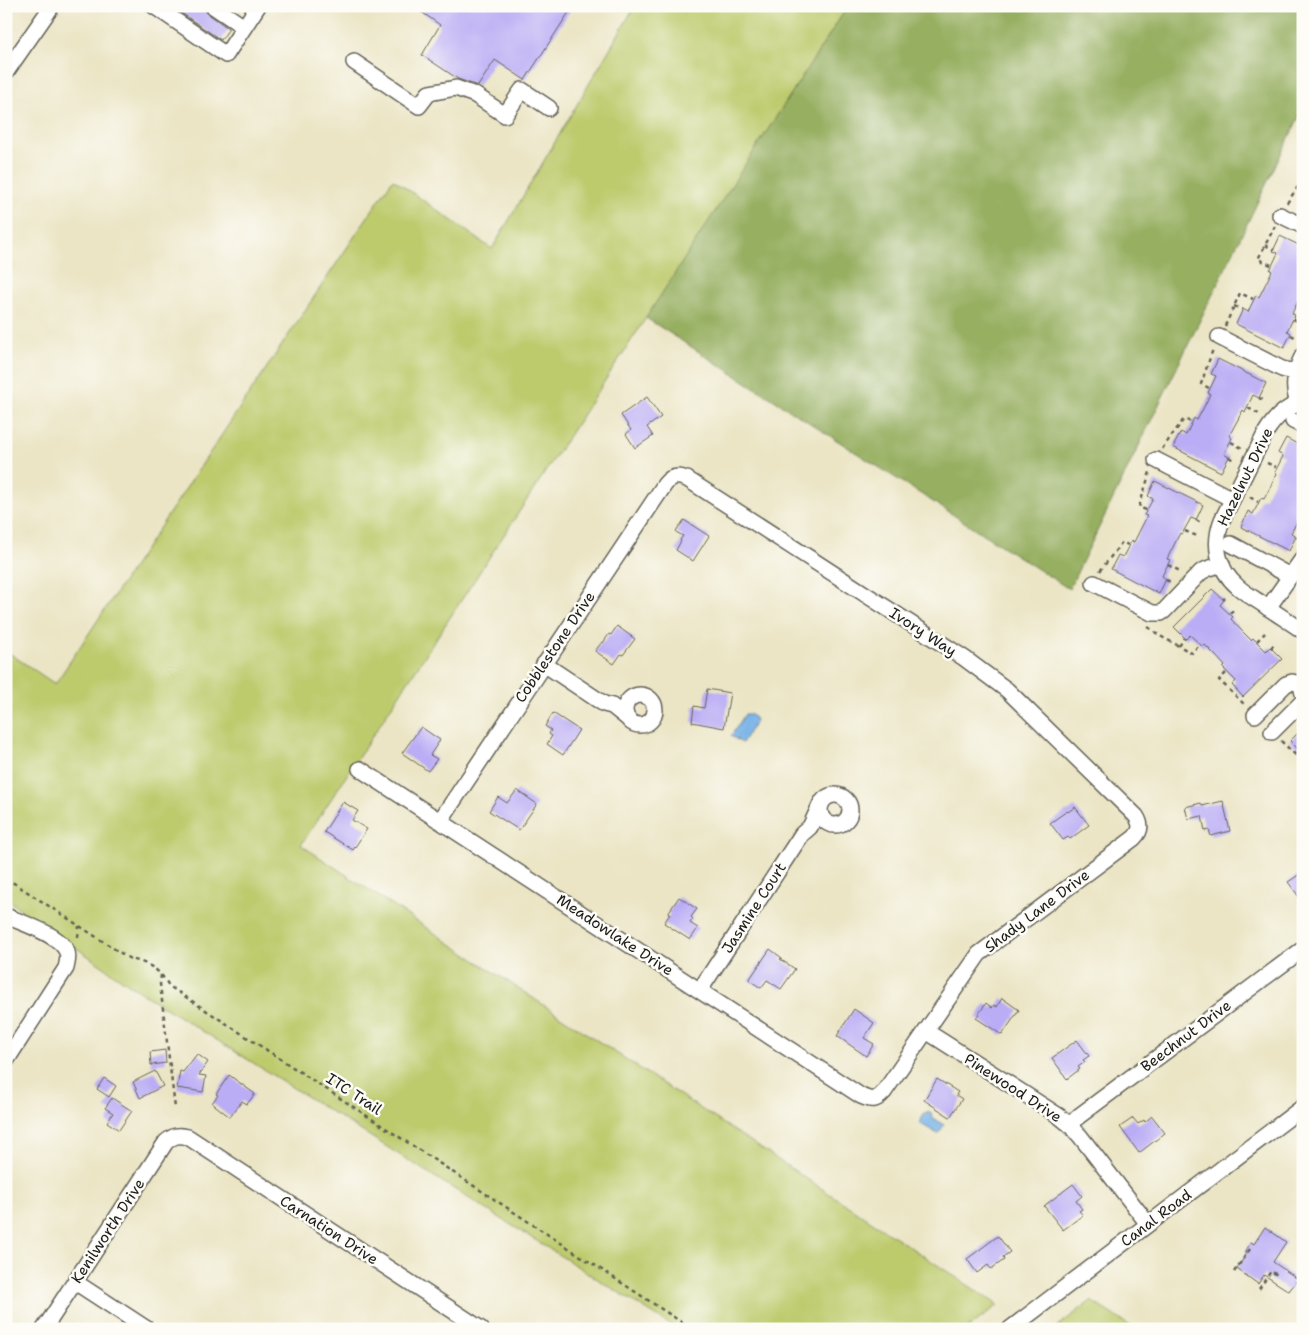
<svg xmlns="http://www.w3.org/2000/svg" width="1309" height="1335" viewBox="0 0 1309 1335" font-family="'Shantell Sans',sans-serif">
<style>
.green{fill:#bdcb6d;stroke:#6c7444}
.forest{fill:#96af60;stroke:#59663e}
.water{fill:#75b0e6;stroke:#486681}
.building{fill:#baacf5}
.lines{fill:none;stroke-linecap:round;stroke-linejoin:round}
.minor-casing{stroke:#646257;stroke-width:18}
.path{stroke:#646257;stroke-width:2.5;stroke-dasharray:4 4;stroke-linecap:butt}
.minor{stroke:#fff;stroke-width:15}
.labels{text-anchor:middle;stroke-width:5;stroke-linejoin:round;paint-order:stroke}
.street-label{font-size:15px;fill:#1c1c1c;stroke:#fdfcf7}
</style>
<rect width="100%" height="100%" fill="#fdfcf7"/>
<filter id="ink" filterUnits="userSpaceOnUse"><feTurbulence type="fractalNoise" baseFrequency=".02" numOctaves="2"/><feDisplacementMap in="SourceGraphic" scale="10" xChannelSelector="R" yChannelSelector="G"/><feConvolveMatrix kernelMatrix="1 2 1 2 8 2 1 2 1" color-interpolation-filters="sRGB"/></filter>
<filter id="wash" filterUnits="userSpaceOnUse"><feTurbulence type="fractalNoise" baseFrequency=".0096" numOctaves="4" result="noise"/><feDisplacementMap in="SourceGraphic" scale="20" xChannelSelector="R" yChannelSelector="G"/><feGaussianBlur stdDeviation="1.12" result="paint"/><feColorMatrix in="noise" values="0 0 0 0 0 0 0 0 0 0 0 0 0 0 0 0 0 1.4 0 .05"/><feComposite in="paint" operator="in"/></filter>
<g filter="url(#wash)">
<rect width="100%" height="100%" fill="#ebe5c5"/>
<g class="green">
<polygon points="635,6 848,6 646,318 301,845 998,1305 967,1329 677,1329 137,990 6,899 6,651 55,684 393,179 492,249"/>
<polygon points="1091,1301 1135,1329 1054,1329"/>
</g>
<polygon class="forest" points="848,6 1303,6 1303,109 1069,589 646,318"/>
<g class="water">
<polygon points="745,714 749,714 755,718 756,721 742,743 731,736"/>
<polygon points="928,1112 933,1115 932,1118 944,1125 938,1134 919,1123 925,1113 927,1114"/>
</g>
<g id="blocks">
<g class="building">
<polygon points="171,6 204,6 205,10 207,13 228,28 228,30 221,40"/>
<polygon points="413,6 573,6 525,80 495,60 478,86 458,79 422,55 440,25"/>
<polygon points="1280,236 1303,247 1303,292 1292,313 1295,315 1287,331 1291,333 1284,348 1236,324 1243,309 1248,312 1256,295 1259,297 1272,271 1270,270 1278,253 1273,251"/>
<polygon points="1218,359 1266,383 1259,398 1253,395 1245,412 1243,410 1229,436 1232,438 1224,454 1229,457 1221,472 1173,447 1181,432 1186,435 1194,418 1197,420 1204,407 1210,394 1208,393 1216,376 1211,374"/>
<polygon points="647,397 661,417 647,427 653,436 635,448 626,434 631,430 621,415"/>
<polygon points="1286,438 1303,447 1303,511 1291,533 1296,536 1289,551 1241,527 1248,511 1253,514 1261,498 1264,499 1271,486 1277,473 1275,472 1283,456 1278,453"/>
<polygon points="1155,481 1203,505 1196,520 1191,518 1182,534 1180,533 1167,559 1170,560 1162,576 1166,579 1159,594 1111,569 1118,555 1123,557 1131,541 1134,542 1147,516 1144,515 1153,499 1148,496"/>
<polygon points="684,520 709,536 693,561 676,550 681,541 680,540 683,536 676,532"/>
<polygon points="1212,589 1224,600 1220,605 1233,617 1231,619 1241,630 1251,640 1253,638 1266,651 1270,647 1282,659 1243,697 1232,685 1236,681 1223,668 1225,666 1215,655 1205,645 1203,647 1190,635 1186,639 1174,627"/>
<polygon points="617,626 635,639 623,655 621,654 614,664 595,651 602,642 603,643 609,634 611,635"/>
<polygon points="707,689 730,693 724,728 692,722 694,706 704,708"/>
<polygon points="553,713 579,730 563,755 547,744 552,736 549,734 551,730 545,726"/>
<polygon points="421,727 440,740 430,755 437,759 428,771 402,753"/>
<polygon points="1303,728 1303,754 1290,741"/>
<polygon points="517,790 537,804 519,830 489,811 498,797 507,803"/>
<polygon points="1223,801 1230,831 1211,836 1209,830 1205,831 1202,816 1188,819 1185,807 1201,803 1202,806"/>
<polygon points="343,802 358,811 352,820 367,829 353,850 324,832"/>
<polygon points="1075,807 1089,825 1070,839 1068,837 1063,840 1050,823 1067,811 1068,812"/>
<polygon points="1303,872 1303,902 1288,882"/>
<polygon points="679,897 697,909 691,917 693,919 690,923 698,928 690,940 664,923 670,914 668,913"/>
<polygon points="770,949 782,958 780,959 795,969 781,989 767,980 761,988 749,980"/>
<polygon points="1002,998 1019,1010 1002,1035 976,1018 986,1003 992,1008 994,1005 997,1007"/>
<polygon points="854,1009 874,1023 864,1038 874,1044 866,1056 837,1036"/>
<polygon points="1077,1040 1089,1056 1083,1060 1085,1062 1078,1067 1080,1069 1067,1079 1052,1058"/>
<polygon points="165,1050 166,1063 151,1065 150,1052"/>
<polygon points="197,1054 208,1062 199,1075 206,1076 203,1092 177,1088 180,1071 183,1072"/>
<polygon points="155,1071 163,1086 140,1098 133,1082"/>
<polygon points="229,1075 255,1094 247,1104 242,1101 230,1117 212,1103 218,1095 216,1094"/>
<polygon points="104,1078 116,1086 109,1097 97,1089"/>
<polygon points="937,1079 958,1092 956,1095 962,1099 950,1117 924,1100"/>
<polygon points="112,1098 132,1111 119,1130 107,1122 113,1113 105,1108"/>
<polygon points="1152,1116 1165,1133 1139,1153 1120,1127 1133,1118 1138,1124 1144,1120 1145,1122"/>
<polygon points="1073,1184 1082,1196 1076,1201 1082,1209 1079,1211 1083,1215 1063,1230 1044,1206"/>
<polygon points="1265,1227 1286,1242 1273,1262 1298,1279 1289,1291 1264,1275 1258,1284 1237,1269 1247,1253 1245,1252 1251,1242 1254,1244"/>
<polygon points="998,1236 1010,1252 1003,1257 1004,1260 991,1269 988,1265 977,1273 967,1259"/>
</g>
</g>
</g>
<g filter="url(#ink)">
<use href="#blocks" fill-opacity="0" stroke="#646257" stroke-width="1"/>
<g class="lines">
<g class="minor-casing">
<g id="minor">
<polyline points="154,6 226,55 258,6"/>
<polyline points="213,6 244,27"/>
<polyline points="354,62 419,106 429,93 456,88 475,95 505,115 522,90 549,108"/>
<polyline points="6,72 52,6"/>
<polyline points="1280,215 1303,226"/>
<polyline points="1219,337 1282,369 1296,373"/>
<path d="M 1303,402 C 1286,407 1275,417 1266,432 L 1222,520 C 1213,544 1217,569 1238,587 C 1246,594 1255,599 1264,605 C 1277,614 1290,622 1303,631"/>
<path d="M 1298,403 C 1292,387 1295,370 1303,355"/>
<polyline points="1293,421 1303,426"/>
<polyline points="1156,460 1232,499"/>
<polyline points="1231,544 1290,576"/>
<polyline points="1094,583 1152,613 1161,613 1164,611 1201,572 1207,569 1222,564"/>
<polyline points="1268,608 1303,558"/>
<polyline points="544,664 604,704 612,706 627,718"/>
<circle cx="640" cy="710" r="15"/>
<polyline points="1255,715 1286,684 1292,682 1301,684 1303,694"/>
<polyline points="1272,732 1303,701"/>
<path d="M 360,769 L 861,1096 C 872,1101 876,1101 884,1092 L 979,954 L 1134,838 C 1141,831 1142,825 1136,816 L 1007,690 L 964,658 L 687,479 C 677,475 671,476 665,484 L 440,821"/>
<circle cx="835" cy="810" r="15"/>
<path d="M 6,916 C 22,923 61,935 67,952 C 69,957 67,963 66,968 L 6,1061"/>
<polyline points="700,990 802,834 810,827 821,803"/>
<polyline points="926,1031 1059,1116 1070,1125 1080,1136 1148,1224"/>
<polyline points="1070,1125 1079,1116 1303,949"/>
<polyline points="75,1282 147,1329"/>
<path d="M 44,1329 L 166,1142 C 173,1136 178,1134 188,1137 L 481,1329"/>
<polyline points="1010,1329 1303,1107"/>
</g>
</g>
<g class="path">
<polyline points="1287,203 1303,179"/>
<polyline points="1265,245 1274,250"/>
<polyline points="1271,265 1258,259 1275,226"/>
<polyline points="1234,306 1243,310"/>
<polyline points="1293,319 1303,324"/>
<polyline points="1225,326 1240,293 1253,299"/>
<polyline points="1291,335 1297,338"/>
<polyline points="1209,388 1201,384 1213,349"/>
<polyline points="1259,398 1266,401"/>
<polyline points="1248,408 1259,414"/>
<polyline points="1231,442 1242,448"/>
<polyline points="1162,449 1184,419 1191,422"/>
<polyline points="1229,457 1235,461"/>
<polyline points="1267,463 1276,467"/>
<polyline points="1250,497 1258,502"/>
<polyline points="1146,510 1139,507 1150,472"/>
<polyline points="1196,520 1203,524"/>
<polyline points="1298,522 1303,524"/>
<polyline points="1185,531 1197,536"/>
<polyline points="1296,537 1303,540"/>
<polyline points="1168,565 1180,571"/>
<polyline points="1100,571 1122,542 1128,545"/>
<polyline points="1166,580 1173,583"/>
<polyline points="1223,600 1225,598"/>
<polyline points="1230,613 1236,608"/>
<polyline points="1148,627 1162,637 1192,653 1199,645"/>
<polyline points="1257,641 1265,633"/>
<polyline points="1179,646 1185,638"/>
<polyline points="1271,648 1275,643"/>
<polyline points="1226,673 1219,680 1245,705"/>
<polyline points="1281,741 1303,762"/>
<path d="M 6,878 L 130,959 C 149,963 159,969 169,986 L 692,1329"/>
<polyline points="78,937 79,926"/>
<polyline points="161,975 160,984 175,1108"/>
<polyline points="1234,1272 1250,1249"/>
<polyline points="1259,1289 1271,1271 1279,1276"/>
</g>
<use href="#minor" class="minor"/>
</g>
</g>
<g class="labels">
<g class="street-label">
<text transform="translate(1245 477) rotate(-64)" y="5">Hazelnut Drive</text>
<text transform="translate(923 632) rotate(33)" y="5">Ivory Way</text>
<text transform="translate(555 647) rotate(-56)" y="5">Cobblestone Drive</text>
<text transform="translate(754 908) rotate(-57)" y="5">Jasmine Court</text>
<text transform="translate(1037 911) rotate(-37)" y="5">Shady Lane Drive</text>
<text transform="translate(615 935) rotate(33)" y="5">Meadowlake Drive</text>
<text transform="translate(1186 1036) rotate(-37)" y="5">Beechnut Drive</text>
<text transform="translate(1013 1088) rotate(33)" y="5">Pinewood Drive</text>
<text transform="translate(354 1094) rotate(33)" y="5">ITC Trail</text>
<text transform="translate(1156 1218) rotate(-37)" y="5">Canal Road</text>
<text transform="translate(329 1230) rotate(33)" y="5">Carnation Drive</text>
<text transform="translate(108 1231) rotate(-57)" y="5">Kenilworth Drive</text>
</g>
</g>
<rect width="1309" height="1335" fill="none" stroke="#fdfcf7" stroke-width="25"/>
</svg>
